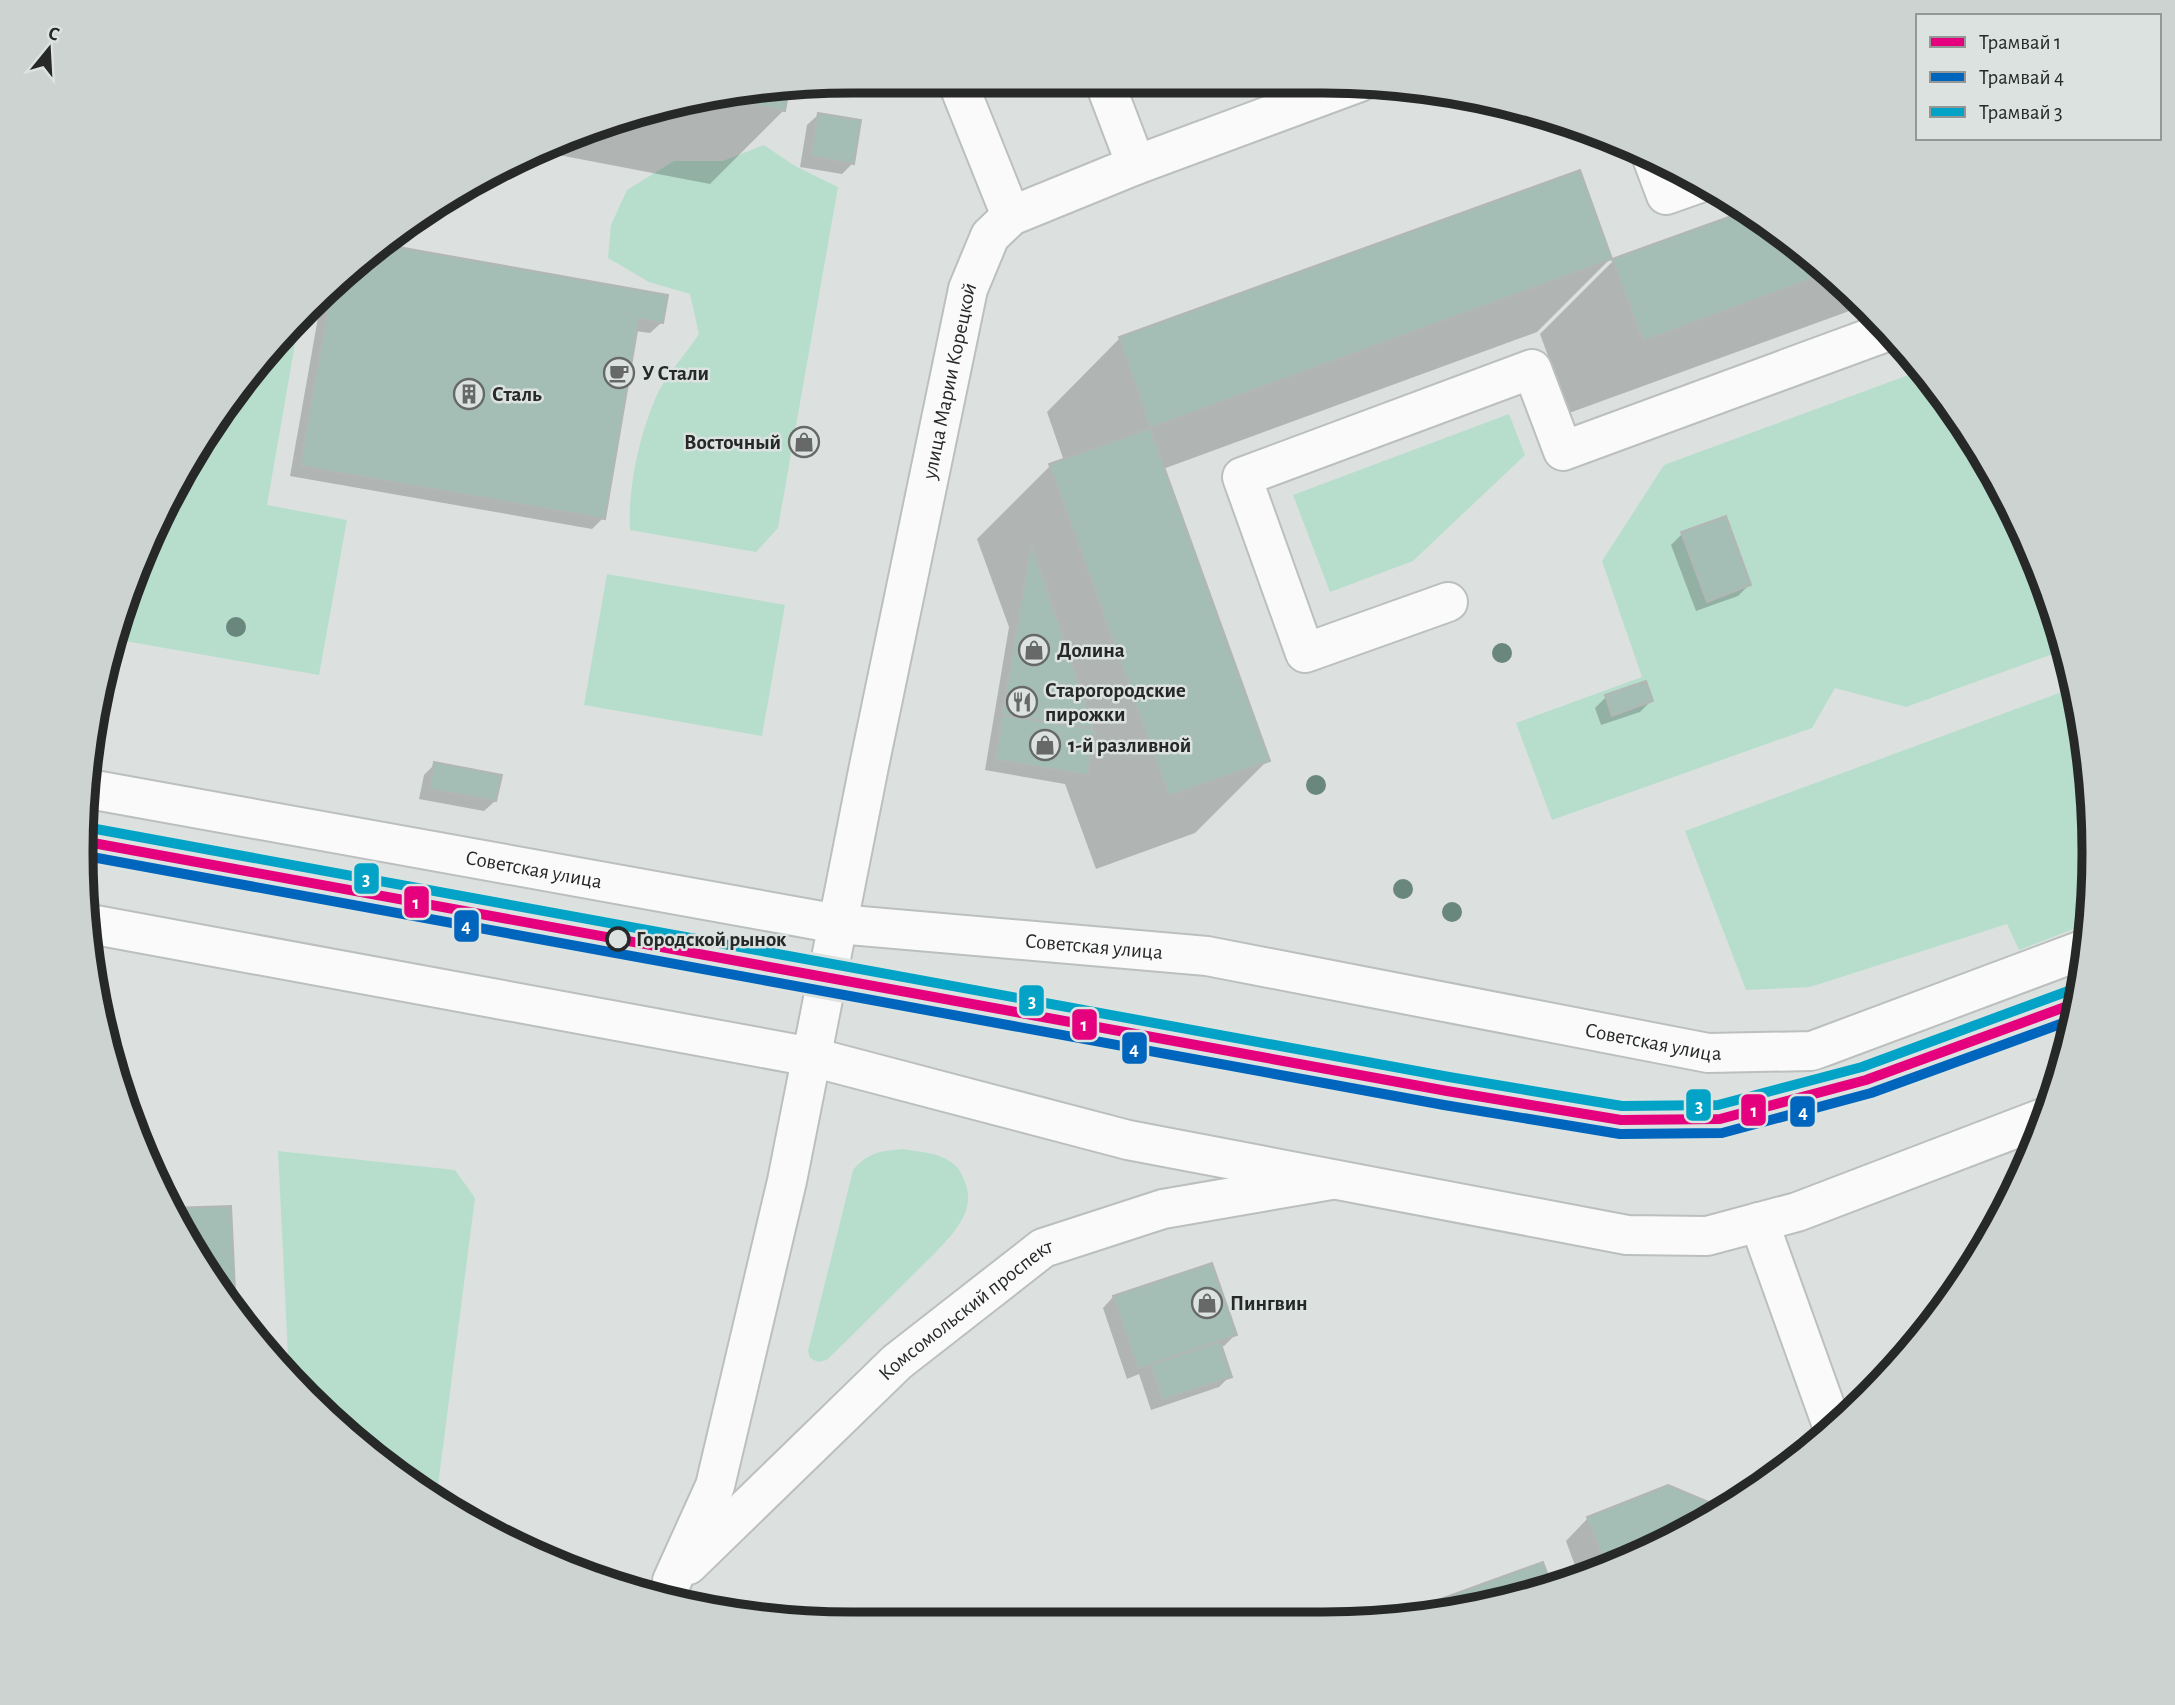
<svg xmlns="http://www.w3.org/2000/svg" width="2175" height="1705" viewBox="0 0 2175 1705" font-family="'Alegreya Sans',sans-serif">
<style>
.green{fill:#b7decd}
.shadow{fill:#0003}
.building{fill:#a5beb5;stroke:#b2b6b4;stroke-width:2}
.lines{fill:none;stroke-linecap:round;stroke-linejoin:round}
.minor-casing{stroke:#bbbfbe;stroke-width:42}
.major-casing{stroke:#bbbfbe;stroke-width:42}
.minor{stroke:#fafafa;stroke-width:38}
.major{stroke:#fafafa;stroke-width:38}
.tram-1-casing{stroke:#dbe2df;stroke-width:16}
.tram-2-casing{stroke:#dbe2df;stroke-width:16}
.tram-3-casing{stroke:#dbe2df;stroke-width:16}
.tram-1{stroke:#e5007d;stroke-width:10}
.tram-2{stroke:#0065bd;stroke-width:10}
.tram-3{stroke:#02a3c6;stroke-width:10}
.tree{fill:#69877d}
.stop-dot{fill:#dbe2df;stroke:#262928;stroke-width:3.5}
.labels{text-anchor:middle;stroke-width:5;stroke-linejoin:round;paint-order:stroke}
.poi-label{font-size:21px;font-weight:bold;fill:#262928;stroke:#dbe2df;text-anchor:start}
.street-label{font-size:21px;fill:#262928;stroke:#dbe2df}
.stop-label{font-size:21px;font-weight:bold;fill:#262928;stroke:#dbe2df;text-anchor:start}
.rim{fill:none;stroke:#262928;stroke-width:9}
.line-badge{stroke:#dbe2df;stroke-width:2.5}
.badge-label{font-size:19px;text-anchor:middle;font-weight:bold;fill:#fff}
</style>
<rect width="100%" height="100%" fill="#dce1df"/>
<g class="green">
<path d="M 764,145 L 795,166 L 838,187 L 778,528 L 756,552 L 630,530 C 628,488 639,436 656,397 C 665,376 686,354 699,334 L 690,294 L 649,282 L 608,258 L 611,225 L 627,190 L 674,161 L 723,161 Z"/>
<polygon points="300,315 267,505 347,520 319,675 113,639 184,467"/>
<polygon points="1922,370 1991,466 2053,604 2064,650 1906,707 1835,688 1812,728 1552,820 1516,723 1642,677 1602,561 1664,465"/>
<polygon points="1509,414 1525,455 1413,561 1330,592 1293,495"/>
<polygon points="607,574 785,605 762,736 584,705"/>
<polygon points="2073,688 2088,751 2093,903 2089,923 2019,950 2007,924 1810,987 1746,990 1685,831"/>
<path d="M 903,1149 C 918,1152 938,1152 951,1162 C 959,1167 963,1176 966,1185 C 975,1212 953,1234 936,1252 L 827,1360 L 818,1362 L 810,1358 L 808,1351 L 853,1170 C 869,1152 880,1151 903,1149 Z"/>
<polygon points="278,1151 455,1170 475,1198 436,1501 423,1494 289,1377"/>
</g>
<g class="shadow">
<polygon points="1101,81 1173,82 1111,105"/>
<polygon points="787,89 783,111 710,184 543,152 652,107"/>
<polygon points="818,115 853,163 842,174 800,167 807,125"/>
<polygon points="1747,212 1793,240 1863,306 1569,413 1540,334 1613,261"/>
<polygon points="385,246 666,296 661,323 650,333 635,331 603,518 592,529 290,476 322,295"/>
<polygon points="1610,259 1537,332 1163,469 1268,760 1195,833 1096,869 1065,784 985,770 1009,627 977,539 1050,466 1064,461 1047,412 1120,338"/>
<polygon points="1682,534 1749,585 1738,596 1696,611 1671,545"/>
<polygon points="1645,683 1651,701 1640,712 1601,725 1595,708 1606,697"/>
<polygon points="435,764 495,801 484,811 419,799 424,775"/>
<polygon points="1113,1297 1235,1335 1224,1346 1220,1347 1230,1376 1219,1387 1151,1410 1139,1374 1127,1379 1103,1308"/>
<polygon points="1668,1487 1724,1510 1709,1521 1580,1579 1566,1541 1588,1518"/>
<polygon points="1542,1564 1551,1588 1391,1619"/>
</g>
<g class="building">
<polygon points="789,89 785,111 716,98"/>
<polygon points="818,113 861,120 854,164 810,156"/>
<polygon points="1580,170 1612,259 1150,428 1119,337"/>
<polygon points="1745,211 1793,240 1828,273 1643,341 1612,259"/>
<polygon points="387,245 668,295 663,323 639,319 605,519 300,466 331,288"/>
<polygon points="1150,428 1270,761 1169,796 1049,464"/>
<polygon points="1726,516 1751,585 1707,602 1681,532"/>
<polygon points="1031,543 1095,729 1002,715"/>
<polygon points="1646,681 1653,701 1612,716 1605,695"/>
<polygon points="1002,715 1095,729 1088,775 995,760"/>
<polygon points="434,762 502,775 496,801 429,789"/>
<polygon points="231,1206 236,1312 184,1239 171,1208"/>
<polygon points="1212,1263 1237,1335 1138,1369 1113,1296"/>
<polygon points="1220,1341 1232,1377 1162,1400 1150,1365"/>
<polygon points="1668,1485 1725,1509 1709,1521 1606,1567 1587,1517"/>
<polygon points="1543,1562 1552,1587 1380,1621"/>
</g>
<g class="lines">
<g class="minor-casing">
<g id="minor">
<polyline points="957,81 1011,216"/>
<polyline points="1104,81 1136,165"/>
<polyline points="1651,155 1666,195 1700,183"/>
<polyline points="1448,602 1305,653 1242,477 1532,369 1563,451 1889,331"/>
<polyline points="1759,1222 1834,1431"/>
<path id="s1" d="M 688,1565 L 897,1362 L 1043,1248 L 1163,1209 L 1331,1180"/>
<path id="s2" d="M 672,1581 L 715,1486 L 787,1181 L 869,766 L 968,289 L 990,236 L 1011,216 L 1136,165 L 1360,82"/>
</g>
</g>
<g class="major-casing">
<g id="major">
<path id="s3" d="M 89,789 L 838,924 L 1207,956 L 1708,1053 L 1812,1051 L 2085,949"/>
<polyline points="90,924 812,1057 1128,1140 1627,1235 1707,1236 1797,1212 2043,1118"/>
</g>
</g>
<use href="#minor" class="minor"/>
<use href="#major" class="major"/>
<g class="tram-1-casing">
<polyline id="tram-1" points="82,841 1447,1091 1621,1120 1720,1119 1866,1080 2076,1003"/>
</g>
<g class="tram-2-casing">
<polyline id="tram-2" points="81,855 1444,1105 1620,1134 1722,1133 1871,1093 2074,1019"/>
</g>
<g class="tram-3-casing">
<polyline id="tram-3" points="85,827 1449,1077 1622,1106 1718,1105 1862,1067 2071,990"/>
</g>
<use href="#tram-1" class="tram-1"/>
<use href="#tram-2" class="tram-2"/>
<use href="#tram-3" class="tram-3"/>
</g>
<g class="tree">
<circle cx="236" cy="627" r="10"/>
<circle cx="1502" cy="653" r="10"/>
<circle cx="1316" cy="785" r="10"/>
<circle cx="1403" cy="889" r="10"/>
<circle cx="1452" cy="912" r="10"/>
</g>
<defs>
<g id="cafe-ring" transform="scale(1.575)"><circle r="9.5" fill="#dbe2df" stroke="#666968" stroke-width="1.5"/><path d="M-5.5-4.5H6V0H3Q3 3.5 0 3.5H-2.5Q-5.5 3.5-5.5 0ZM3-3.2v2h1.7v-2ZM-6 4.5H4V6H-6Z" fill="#666968"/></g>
<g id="building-ring" transform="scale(1.575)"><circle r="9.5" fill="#dbe2df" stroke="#666968" stroke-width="1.5"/><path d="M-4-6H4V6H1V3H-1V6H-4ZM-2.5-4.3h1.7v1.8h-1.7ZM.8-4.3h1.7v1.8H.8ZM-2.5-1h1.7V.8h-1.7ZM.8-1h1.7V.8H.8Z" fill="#666968"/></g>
<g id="shop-ring" transform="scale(1.575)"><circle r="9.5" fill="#dbe2df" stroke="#666968" stroke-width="1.5"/><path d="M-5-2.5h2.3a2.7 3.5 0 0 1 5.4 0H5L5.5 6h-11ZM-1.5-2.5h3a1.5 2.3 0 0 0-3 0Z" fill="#666968"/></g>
<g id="restaurant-ring" transform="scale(1.575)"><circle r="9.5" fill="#dbe2df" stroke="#666968" stroke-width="1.5"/><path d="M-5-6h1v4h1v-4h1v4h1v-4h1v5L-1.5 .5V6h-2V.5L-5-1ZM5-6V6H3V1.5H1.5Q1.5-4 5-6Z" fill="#666968"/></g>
</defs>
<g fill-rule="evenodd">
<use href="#cafe-ring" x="619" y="373"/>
<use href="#building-ring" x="469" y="394"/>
<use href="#shop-ring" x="804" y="442"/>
<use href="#shop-ring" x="1034" y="650"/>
<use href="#restaurant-ring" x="1022" y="702"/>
<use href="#shop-ring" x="1045" y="745"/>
<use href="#shop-ring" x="1207" y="1303"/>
</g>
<circle class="stop-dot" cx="618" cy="939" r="11"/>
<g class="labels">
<g class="poi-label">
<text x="642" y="380">У Стали</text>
<text x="492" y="401">Сталь</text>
<text x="781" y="449" text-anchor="end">Восточный</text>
<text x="1057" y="657">Долина</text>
<text x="1045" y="697">Старогородские<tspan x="1045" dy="24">пирожки</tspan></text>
<text x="1068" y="752">1-й разливной</text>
<text x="1230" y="1310">Пингвин</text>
</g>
<g class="street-label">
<text dy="7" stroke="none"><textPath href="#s2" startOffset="1234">улица Марии Корецкой</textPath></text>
<text dy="7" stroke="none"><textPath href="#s3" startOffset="452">Советская улица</textPath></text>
<text dy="7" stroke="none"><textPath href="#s3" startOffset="1018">Советская улица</textPath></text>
<text dy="7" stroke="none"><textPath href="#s3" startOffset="1586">Советская улица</textPath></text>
<text dy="7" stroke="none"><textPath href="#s1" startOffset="378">Комсомольский проспект</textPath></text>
</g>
<g class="stop-label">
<text x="636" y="946">Городской рынок</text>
</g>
</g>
<path d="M0 0H2175V1705H0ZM852 93H1323A759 759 0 0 1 2082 852V853A759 759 0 0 1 1323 1612H852A759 759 0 0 1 93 853V852A759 759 0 0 1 852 93Z" fill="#cdd3d0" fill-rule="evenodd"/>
<path class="rim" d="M852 93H1323A759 759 0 0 1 2082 852V853A759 759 0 0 1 1323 1612H852A759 759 0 0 1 93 853V852A759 759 0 0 1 852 93Z"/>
<g class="line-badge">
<rect x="353" y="862" width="27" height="33" rx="7" fill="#02a3c6"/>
<rect x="403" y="885" width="27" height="34" rx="7" fill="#e5007d"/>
<rect x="453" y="909" width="27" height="34" rx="7" fill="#0065bd"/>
<rect x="1018" y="984" width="27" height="33" rx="7" fill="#02a3c6"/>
<rect x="1071" y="1008" width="27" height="33" rx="7" fill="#e5007d"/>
<rect x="1121" y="1031" width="27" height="34" rx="7" fill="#0065bd"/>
<rect x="1685" y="1088" width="27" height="34" rx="7" fill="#02a3c6"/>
<rect x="1740" y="1093" width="27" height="34" rx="7" fill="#e5007d"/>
<rect x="1789" y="1095" width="27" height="33" rx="7" fill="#0065bd"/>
</g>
<g class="badge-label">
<text x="366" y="885">3</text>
<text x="416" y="909">1</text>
<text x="466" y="932">4</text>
<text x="1032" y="1007">3</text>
<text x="1084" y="1031">1</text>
<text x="1134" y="1055">4</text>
<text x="1699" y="1112">3</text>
<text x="1754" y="1117">1</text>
<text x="1803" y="1118">4</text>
</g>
<rect x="1916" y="14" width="245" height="126" fill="#dbe2df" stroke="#939896" stroke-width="2"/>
<rect x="1930" y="37" width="35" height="10" fill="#e5007d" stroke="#939896" stroke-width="2"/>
<text x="1979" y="49" font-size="21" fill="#262928">Трамвай 1</text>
<rect x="1930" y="72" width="35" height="10" fill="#0065bd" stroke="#939896" stroke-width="2"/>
<text x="1979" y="84" font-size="21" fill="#262928">Трамвай 4</text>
<rect x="1930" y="107" width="35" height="10" fill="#02a3c6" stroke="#939896" stroke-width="2"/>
<text x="1979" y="119" font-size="21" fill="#262928">Трамвай 3</text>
<g transform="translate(49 49) rotate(18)" stroke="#dbe2df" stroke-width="5" paint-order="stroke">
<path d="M0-5L12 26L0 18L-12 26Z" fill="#262928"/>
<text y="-10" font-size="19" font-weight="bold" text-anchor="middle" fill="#262928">С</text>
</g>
</svg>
